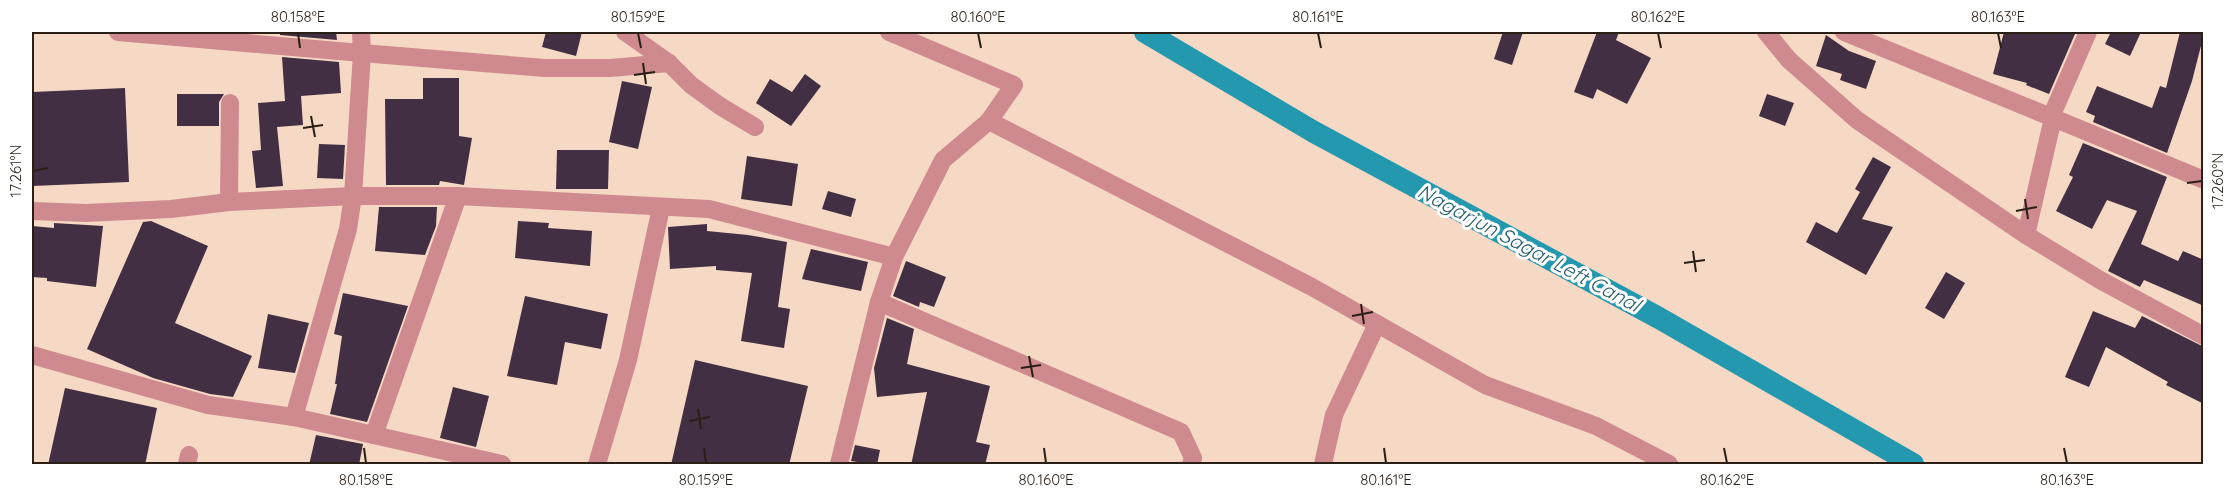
<svg xmlns="http://www.w3.org/2000/svg" width="2235" height="496" viewBox="0 0 2235 496" font-family="Quicksand,sans-serif">
<style>
.lines{fill:none;stroke-linecap:round;stroke-linejoin:round}
.canal{stroke:#2498af;stroke-width:22}
.building{fill:#432f43}
.minor{stroke:#cf8a8f;stroke-width:18}
.ticks{fill:none;stroke:#2a1f17;stroke-width:2}
.labels{text-anchor:middle;stroke-width:6;stroke-linejoin:round;paint-order:stroke}
.water-label{font-size:20px;font-style:italic;fill:#225c6a;stroke:#fff}
.neatline{fill:none;stroke:#2a1f17;stroke-width:2}
.ticks-label{font-size:15px;text-anchor:middle;fill:#2a1f17}
</style>
<rect width="100%" height="100%" fill="#f6d9c4"/>
<g class="lines">
<polyline class="canal" points="1145,32 1314,132 1659,318 1913,464"/>
</g>
<g class="building">
<polygon points="280,32 336,32 337,40 280,35"/>
<polygon points="546,32 582,32 576,56 542,47"/>
<polygon points="1503,32 1523,32 1512,65 1494,59"/>
<polygon points="1597,32 1619,32 1616,40 1651,58 1627,104 1597,89 1593,99 1574,92"/>
<polygon points="2004,32 2068,32 2075,34 2049,94 2026,85 2027,83 1993,74"/>
<polygon points="2111,32 2141,32 2130,56 2105,44"/>
<polygon points="2180,32 2204,32 2204,34 2192,81 2167,153 2093,122 2095,116 2086,112 2097,86 2152,108 2160,86 2166,88"/>
<polygon points="1826,35 1849,51 1876,61 1866,89 1840,80 1842,74 1816,66"/>
<polygon points="282,57 339,62 341,93 301,96 303,125 277,127 283,186 256,188 252,151 261,150 258,103 285,101"/>
<polygon points="805,74 821,86 791,126 756,103 770,79 792,92"/>
<polygon points="423,78 459,78 459,136 472,138 464,185 440,181 439,185 386,185 385,99 423,99"/>
<polygon points="622,81 652,87 638,149 609,142"/>
<polygon points="125,88 129,182 32,186 32,92"/>
<polygon points="177,94 224,94 219,102 219,126 177,126"/>
<polygon points="1767,94 1794,103 1785,126 1759,116"/>
<polygon points="2083,143 2167,177 2141,244 2178,261 2183,251 2204,260 2204,306 2144,280 2140,287 2108,271 2137,211 2107,200 2092,229 2056,211 2073,177 2069,175"/>
<polygon points="319,144 345,145 343,179 317,178"/>
<polygon points="557,150 609,150 608,189 556,189"/>
<polygon points="747,156 798,164 792,206 741,199"/>
<polygon points="1873,157 1891,167 1862,219 1893,227 1866,275 1806,242 1816,222 1837,233 1860,192 1855,189"/>
<polygon points="828,191 856,199 851,217 822,209"/>
<polygon points="379,207 437,207 436,226 425,255 375,251"/>
<polygon points="151,221 208,246 175,323 252,356 233,397 210,394 153,378 87,349 143,222"/>
<polygon points="518,221 549,223 548,228 592,231 590,266 515,258"/>
<polygon points="54,223 103,226 96,287 47,281 47,278 32,277 32,226 54,228"/>
<polygon points="707,224 707,231 748,235 787,242 778,307 790,309 784,348 741,341 752,273 716,270 716,266 670,269 668,227"/>
<polygon points="811,249 868,262 861,291 802,279"/>
<polygon points="906,261 946,277 934,307 920,302 919,307 893,296"/>
<polygon points="1946,272 1965,283 1944,319 1925,308"/>
<polygon points="343,293 408,306 367,422 330,414 337,384 335,384 342,336 334,334"/>
<polygon points="525,296 608,314 601,349 565,342 557,385 507,376"/>
<polygon points="2093,311 2135,328 2142,316 2204,347 2204,404 2166,385 2168,382 2106,347 2089,387 2065,377"/>
<polygon points="268,314 309,323 295,373 258,368"/>
<polygon points="887,318 914,329 907,364 990,386 976,442 990,445 985,465 911,465 927,392 877,397 874,368"/>
<polygon points="695,360 808,386 789,465 671,465"/>
<polygon points="453,387 489,396 476,447 440,438"/>
<polygon points="65,388 157,408 145,465 48,465"/>
<polygon points="316,435 363,444 359,465 309,465"/>
<polygon points="855,445 880,450 877,465 851,461"/>
</g>
<g class="lines">
<g class="minor">
<polyline points="118,32 362,53 353,196 348,229 294,417"/>
<polyline points="361,32 362,53 545,68 610,68 669,63"/>
<polyline points="625,32 669,63 691,85 720,106 755,127"/>
<polyline points="889,32 1014,85 989,121 1312,287 1485,385 1596,426 1669,464"/>
<polyline points="1766,32 1789,60 1857,120 2026,235 2100,280 2204,336"/>
<polyline points="1844,32 2204,180"/>
<polyline points="2051,117 2088,32"/>
<polyline points="229,202 230,103"/>
<polyline points="32,211 86,213 171,209 229,202 353,196 458,196"/>
<polyline points="2026,235 2053,118"/>
<polyline points="879,302 1181,432 1193,458 1191,464"/>
<polyline points="32,355 208,405 294,417 502,464"/>
<polyline points="374,435 458,196 709,209 894,257"/>
<polyline points="187,464 189,455"/>
<polyline points="597,464 628,360 661,208"/>
<polyline points="839,464 879,302 894,257 943,160 989,121"/>
<polyline points="1323,464 1334,415 1377,324"/>
</g>
</g>
<path class="ticks" d="M 298,33 L 300,48M 638,33 L 641,48M 978,33 L 981,48M 1318,33 L 1321,48M 1658,33 L 1661,48M 1998,33 L 2001,48M 643,63 L 646,84M 634,75 L 655,72M 311,116 L 315,137M 303,128 L 323,125M 33,171 L 48,168M 2187,183 L 2202,181M 2025,199 L 2028,219M 2016,211 L 2037,207M 1693,251 L 1696,272M 1684,263 L 1705,260M 1361,304 L 1364,324M 1352,316 L 1373,312M 1029,356 L 1033,377M 1021,368 L 1041,365M 698,409 L 701,429M 689,421 L 710,417M 364,448 L 366,463M 704,448 L 706,463M 1044,448 L 1046,463M 1384,448 L 1386,463M 1724,448 L 1727,463M 2064,448 L 2067,463"/>
<g class="labels">
<g class="water-label">
<text transform="translate(1529 248) rotate(28)" y="7">Nagarjun Sagar Left Canal</text>
</g>
</g>
<rect width="2235" height="496" fill="none" stroke="#ffffff" stroke-width="66"/>
<rect x="33" y="33" width="2169" height="430" class="neatline"/>
<g class="ticks-label">
<text x="298" y="22">80.158°E</text>
<text x="638" y="22">80.159°E</text>
<text x="978" y="22">80.160°E</text>
<text x="1318" y="22">80.161°E</text>
<text x="1658" y="22">80.162°E</text>
<text x="1998" y="22">80.163°E</text>
<text transform="translate(16 171) rotate(-90)" y="5">17.261°N</text>
<text transform="translate(2218 181) rotate(-90)" y="5">17.260°N</text>
<text x="366" y="485">80.158°E</text>
<text x="706" y="485">80.159°E</text>
<text x="1046" y="485">80.160°E</text>
<text x="1386" y="485">80.161°E</text>
<text x="1727" y="485">80.162°E</text>
<text x="2067" y="485">80.163°E</text>
</g>
</svg>
